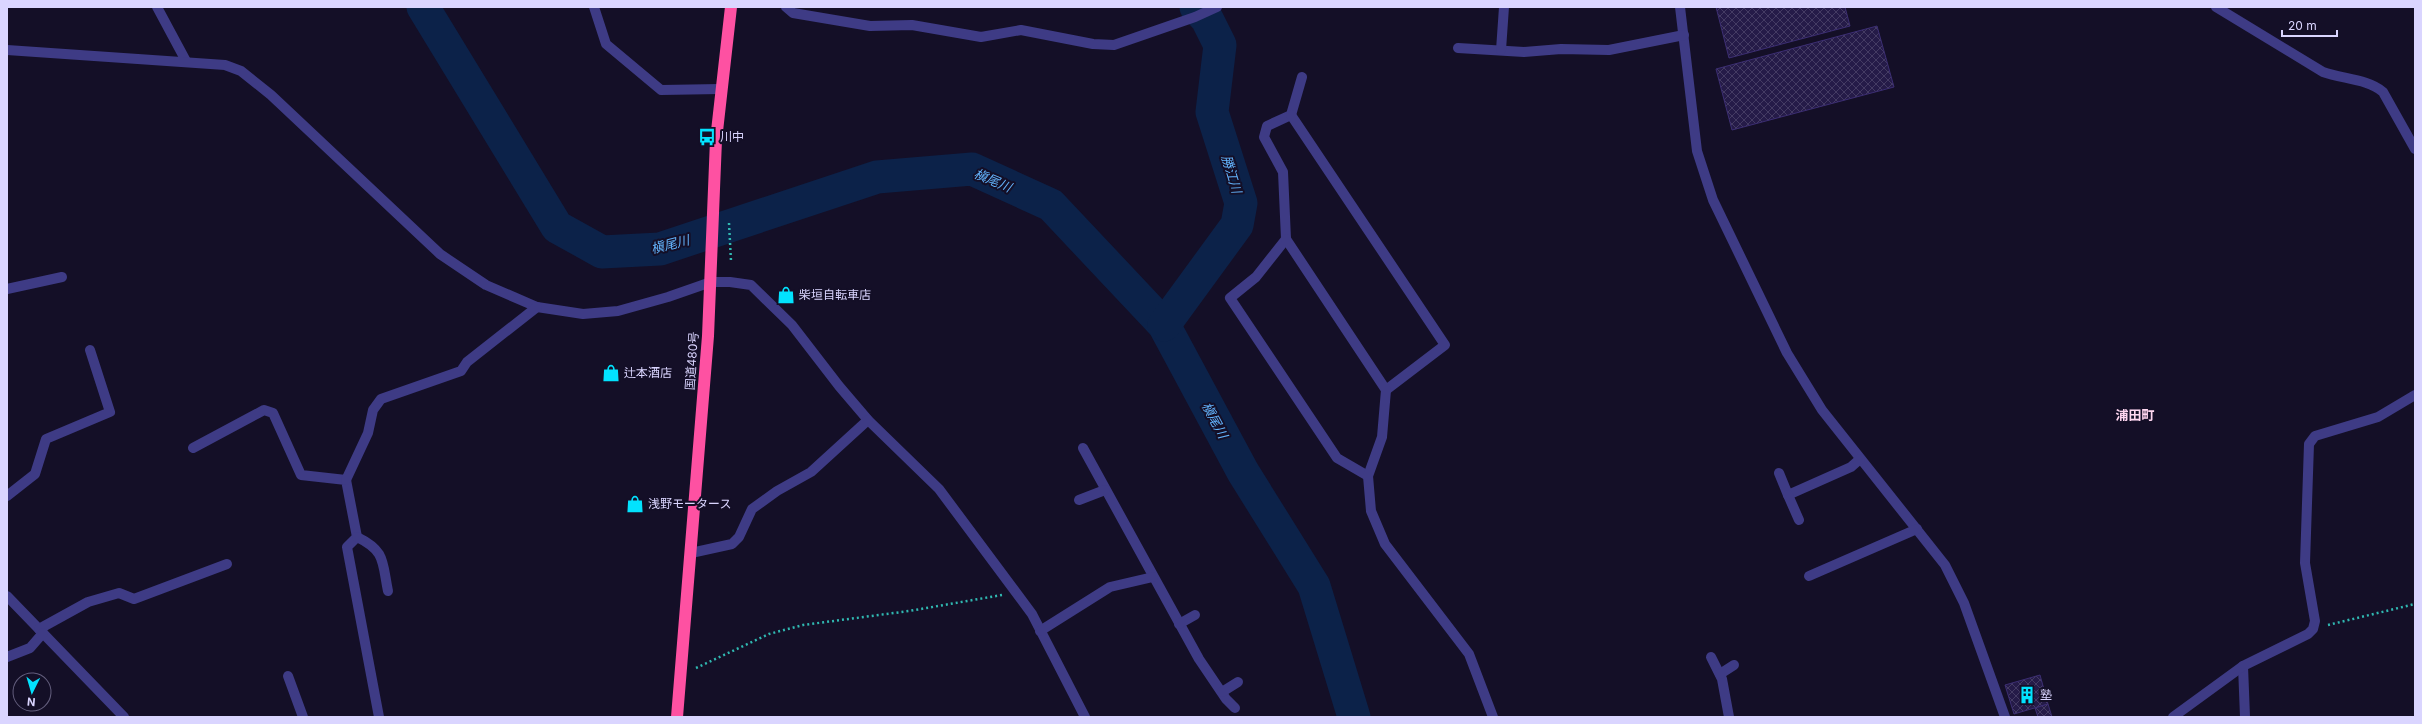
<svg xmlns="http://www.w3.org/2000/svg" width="2422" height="724" viewBox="0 0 2422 724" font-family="Inter,'Noto Sans JP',sans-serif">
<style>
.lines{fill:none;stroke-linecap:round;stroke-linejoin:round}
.river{stroke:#0c2249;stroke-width:33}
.building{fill:url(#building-cross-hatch);stroke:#3c2e73}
.path{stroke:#30b8b1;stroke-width:2.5;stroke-dasharray:2 3;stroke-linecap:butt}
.minor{stroke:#3e3b85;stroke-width:10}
.highway{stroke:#fe51a2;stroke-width:12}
.labels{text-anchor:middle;stroke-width:4;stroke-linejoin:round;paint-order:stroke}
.poi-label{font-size:12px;fill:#dad5ff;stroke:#140f27;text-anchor:start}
.street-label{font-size:12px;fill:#dad5ff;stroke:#140f27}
.water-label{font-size:13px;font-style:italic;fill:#64b5fe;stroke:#140f27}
.neighbourhood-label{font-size:13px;font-weight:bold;fill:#ffd7f0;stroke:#140f27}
</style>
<defs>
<pattern id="building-cross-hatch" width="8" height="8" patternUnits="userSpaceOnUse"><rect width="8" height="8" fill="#251b48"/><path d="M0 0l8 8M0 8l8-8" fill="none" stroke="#443b63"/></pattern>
</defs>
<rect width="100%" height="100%" fill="#140f27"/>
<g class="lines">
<g class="river">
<polyline points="423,7 557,227 602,252 660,249 877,177 972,169 1051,205 1164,325 1243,472 1314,586 1354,717"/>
<polyline points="1164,325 1237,225 1241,203 1212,112 1220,45 1207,19 1196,7"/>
</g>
</g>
<g class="building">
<polygon points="1716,7 1845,7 1850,26 1729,58"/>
<polygon points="1877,26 1894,87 1732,130 1716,69"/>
<polygon points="2040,675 2048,704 2014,714 2005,685"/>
<polygon points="2048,704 2052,717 2038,717 2035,708"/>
</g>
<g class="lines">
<g class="path">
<polyline points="729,223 731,261"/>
<polyline points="2328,625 2415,604"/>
<polyline points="696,668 769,634 803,625 909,611 1002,595"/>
</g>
<g class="minor">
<polyline points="157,7 186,61"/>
<polyline points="594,7 606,44 661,90 720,89"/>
<polyline points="786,7 793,13 870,26 912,25 981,37 1021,30 1093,44 1114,45 1195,17 1217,7"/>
<polyline points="1680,7 1697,151 1713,200 1787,353 1822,410 1945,565 1964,603 2005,717"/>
<path d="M 2216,7 L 2323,72 C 2342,79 2368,79 2383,92 L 2415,149"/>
<polyline points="1458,48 1524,52 1561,49 1609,50 1684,35"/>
<polyline points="7,50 225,65 241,71 271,95 440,254 486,285 537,307 583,314 618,311 668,297 711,282 730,282 751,285 792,325 839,386 868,420 939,489 1032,614 1085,717"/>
<polyline points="1501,50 1504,7"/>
<polyline points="1302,77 1291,115 1267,126 1264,137 1283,172 1286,239 1256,277 1230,298 1337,458 1368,476"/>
<polyline points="1291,115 1445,345 1386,390"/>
<polyline points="1286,239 1386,390 1382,437 1368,476 1371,511 1385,544 1469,654 1493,717"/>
<polyline points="7,289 62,277"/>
<polyline points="193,448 264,410 273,413 301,475 346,480 357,537 347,547 379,717"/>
<polyline points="1083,448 1199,659 1226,699 1235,708"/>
<polyline points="1779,473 1788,495 1851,467 1860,459"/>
<polyline points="346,480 368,433 373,410 381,399 461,371 467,362 537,307"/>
<polyline points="1788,495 1799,520"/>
<polyline points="7,496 35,474 46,439 110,412 90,350"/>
<polyline points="1079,500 1105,490"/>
<path d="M 357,537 C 386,551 382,562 388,591"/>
<polyline points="691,553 732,544 739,537 752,509 777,491 811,472 868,420"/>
<polyline points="1809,576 1917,529"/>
<polyline points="7,596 124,717"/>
<polyline points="1179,624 1195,615"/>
<polyline points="39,629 88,602 119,593 134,599 227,564"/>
<polyline points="1040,631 1110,587 1153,577"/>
<polyline points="7,657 30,648 43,633"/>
<polyline points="1711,657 1722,679 1729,717"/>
<polyline points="2243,666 2245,717"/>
<polyline points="1720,674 1734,665"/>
<polyline points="288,676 303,717"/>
<polyline points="1222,692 1238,682"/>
<polyline points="2173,717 2243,666 2308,634 2313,629 2315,621 2305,563 2309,444 2315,436 2378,417 2415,395"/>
</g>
<polyline class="highway" points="677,717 708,336 716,140 731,7"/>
</g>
<defs>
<g id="bus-bare" transform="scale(1.38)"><path d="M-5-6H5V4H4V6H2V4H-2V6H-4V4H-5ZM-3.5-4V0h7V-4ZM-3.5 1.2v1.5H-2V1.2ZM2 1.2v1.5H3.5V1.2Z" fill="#02e2fe" stroke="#140f27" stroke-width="2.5" paint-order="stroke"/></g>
<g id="shop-bare" transform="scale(1.38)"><path d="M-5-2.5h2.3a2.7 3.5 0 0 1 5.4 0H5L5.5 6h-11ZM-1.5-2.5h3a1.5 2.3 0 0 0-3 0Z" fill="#02e2fe" stroke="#140f27" stroke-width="2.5" paint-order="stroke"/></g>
<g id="building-bare" transform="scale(1.38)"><path d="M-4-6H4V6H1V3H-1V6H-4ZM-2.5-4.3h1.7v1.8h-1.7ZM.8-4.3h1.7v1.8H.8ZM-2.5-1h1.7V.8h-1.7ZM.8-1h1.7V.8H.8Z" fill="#02e2fe" stroke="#140f27" stroke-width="2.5" paint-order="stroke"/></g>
</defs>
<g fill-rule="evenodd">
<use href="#bus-bare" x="707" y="137"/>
<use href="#shop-bare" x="786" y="295"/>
<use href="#shop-bare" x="611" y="373"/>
<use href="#shop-bare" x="635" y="504"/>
<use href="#building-bare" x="2027" y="695"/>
</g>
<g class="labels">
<g class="poi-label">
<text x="720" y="141">川中</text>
<text x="799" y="299">柴垣自転車店</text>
<text x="624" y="377">辻本酒店</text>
<text x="648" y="508">浅野モータース</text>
<text x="2040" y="699">塾</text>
</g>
<g class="street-label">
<text transform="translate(692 361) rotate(-86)" y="4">国道480号</text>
</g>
<g class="water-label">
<text transform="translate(1232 174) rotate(73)" y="5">勝江川</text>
<text transform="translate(993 180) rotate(23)" y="5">槇尾川</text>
<text transform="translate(670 244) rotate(-14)" y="5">槇尾川</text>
<text transform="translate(1215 420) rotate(62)" y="5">槇尾川</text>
</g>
<g class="neighbourhood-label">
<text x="2135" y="420">浦田町</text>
</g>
</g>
<rect width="2422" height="724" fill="none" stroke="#dad5ff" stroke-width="16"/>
<g transform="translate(32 692) rotate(185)"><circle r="19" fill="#140f27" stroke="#635e7d"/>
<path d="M0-3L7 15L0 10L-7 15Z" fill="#02e2fe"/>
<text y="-6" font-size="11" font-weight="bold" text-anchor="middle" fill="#dad5ff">N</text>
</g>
<path d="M2282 30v6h55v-6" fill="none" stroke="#dad5ff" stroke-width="2"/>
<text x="2288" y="30" font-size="12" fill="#dad5ff" stroke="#140f27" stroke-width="3" paint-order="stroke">20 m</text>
</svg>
